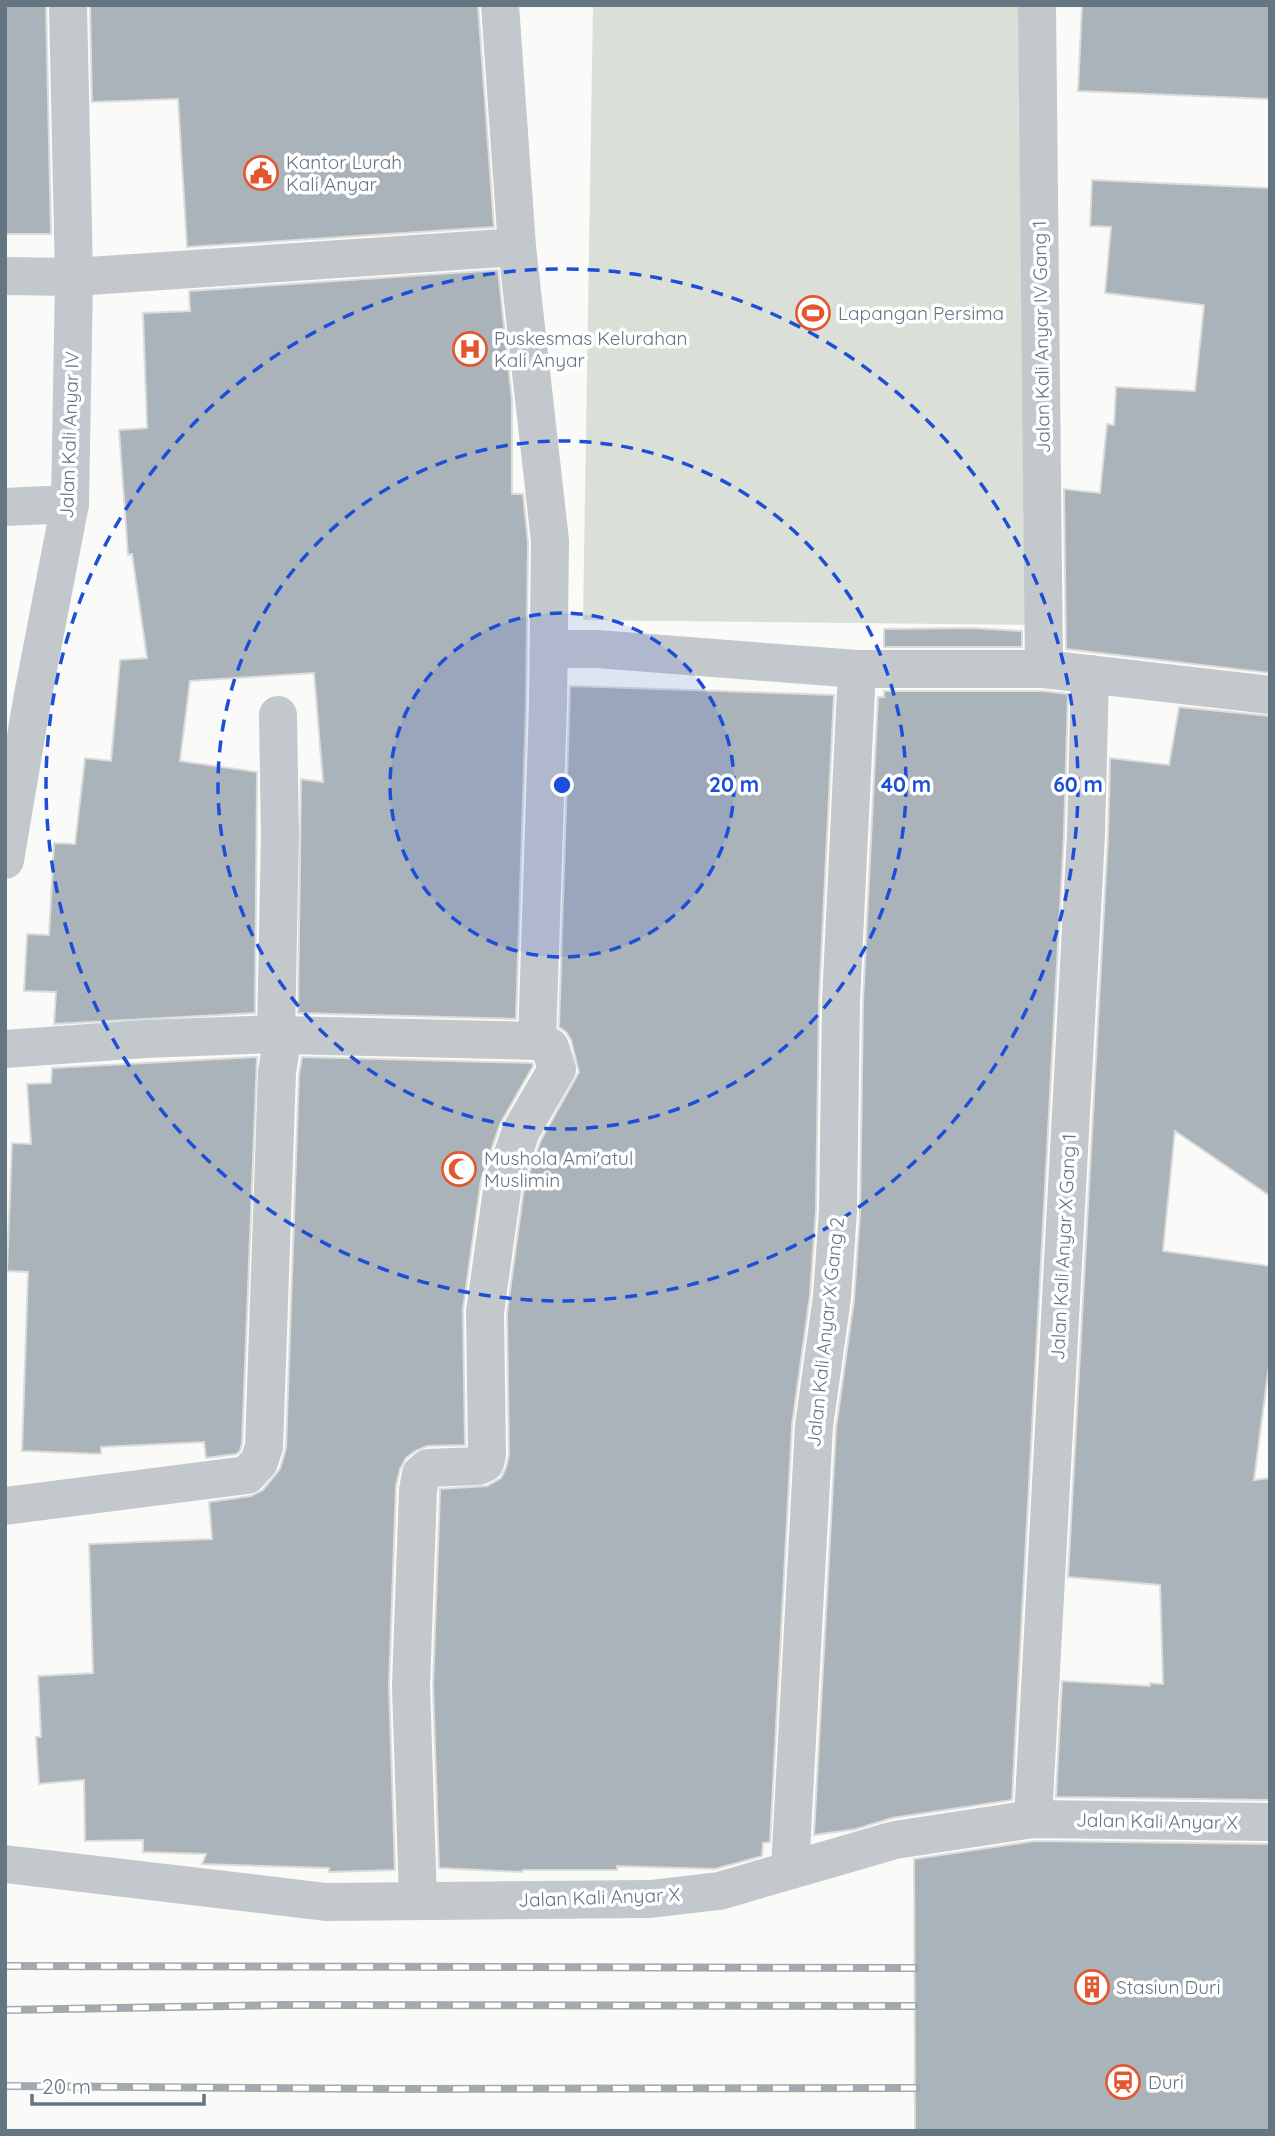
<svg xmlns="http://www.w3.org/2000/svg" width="1275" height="2136" viewBox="0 0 1275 2136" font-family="Quicksand,sans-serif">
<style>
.green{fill:#dadfd7}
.building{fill:#aab3b9;stroke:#dcdcda;stroke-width:2}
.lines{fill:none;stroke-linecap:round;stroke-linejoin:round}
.minor{stroke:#c3c8cc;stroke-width:38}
.rail-casing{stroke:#a2aab0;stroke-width:8}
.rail{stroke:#fff;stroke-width:5;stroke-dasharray:16;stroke-linecap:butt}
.ring{fill:none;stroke:#1d4ed8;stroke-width:3.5;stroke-dasharray:12 9}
.labels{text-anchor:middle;stroke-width:7;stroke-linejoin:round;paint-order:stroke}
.poi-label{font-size:19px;fill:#657683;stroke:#fff;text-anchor:start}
.street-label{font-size:19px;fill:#657683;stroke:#fff}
.centre{fill:#1d4ed8;stroke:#fff;stroke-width:3.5}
.ring-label{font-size:21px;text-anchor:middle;font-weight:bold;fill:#1d4ed8;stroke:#fff;stroke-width:7;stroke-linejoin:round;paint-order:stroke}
</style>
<rect width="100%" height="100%" fill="#fafaf8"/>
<polygon class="green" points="593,5 1043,5 1034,625 583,620"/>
<g class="building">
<polygon points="5,5 46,5 51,234 5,234"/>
<polygon points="90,5 478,5 494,227 187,247 178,99 92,102"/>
<polygon points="1082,5 1270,5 1270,99 1078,91"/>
<polygon points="1092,180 1270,188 1270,673 1066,649 1064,489 1100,493 1107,424 1114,425 1116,387 1195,391 1204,305 1105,293 1111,227 1090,226"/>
<polygon points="498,270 512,400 512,494 523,494 528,542 526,706 516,1019 298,1013 301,779 323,782 314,673 190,681 180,761 257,772 255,1013 54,1024 56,992 24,991 27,934 49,935 54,843 75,844 85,758 111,761 120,660 147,658 132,554 128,555 119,430 147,428 143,313 190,311 189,291"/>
<polygon points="972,628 1022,631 1022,647 884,647 884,629"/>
<polygon points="570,686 834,695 819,1000 816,1210 810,1295 792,1425 770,1842 763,1843 762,1856 715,1869 617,1866 617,1870 523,1870 522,1872 439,1868 433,1686 440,1492 440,1489 487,1486 501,1478 506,1468 509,1455 507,1313 524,1188 541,1140 579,1072 571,1040 566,1032 559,1027"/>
<polygon points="884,691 1043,691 1068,694 1064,834 1012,1800 892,1818 856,1829 814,1835 836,1428 854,1300 860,1213 863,1002 878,697 884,697"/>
<polygon points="1179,707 1270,716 1270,1196 1175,1131 1163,1251 1270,1266 1270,1358 1254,1480 1270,1478 1270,1800 1056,1797 1062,1681 1150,1686 1150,1683 1163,1684 1160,1585 1068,1577 1108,836 1110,758 1169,765"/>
<polygon points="257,1057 242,1443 240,1451 236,1454 206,1458 204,1442 101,1447 101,1454 22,1451 28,1272 7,1271 12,1143 31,1144 27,1084 51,1083 52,1068"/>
<polygon points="302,1057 532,1063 533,1066 500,1124 481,1180 463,1309 465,1445 427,1446 415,1451 406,1458 400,1469 396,1486 389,1685 395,1870 329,1872 329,1868 202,1864 206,1854 143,1852 143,1840 85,1841 84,1780 39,1784 36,1737 41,1737 38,1676 93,1673 89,1544 212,1539 209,1502 251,1496 263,1490 280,1469 286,1448 299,1074"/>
<polygon points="1035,1841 1270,1844 1270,2131 915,2131 914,1859"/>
</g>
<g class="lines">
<g class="minor">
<polyline points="500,5 517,247 550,541 548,706 537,1041"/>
<polyline points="1037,5 1044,669"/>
<polyline points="5,276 74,277 517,247"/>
<polyline points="5,507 70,504"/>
<polyline points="549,649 597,649 857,669 1044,669 1270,695"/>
<polyline points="5,860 33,695 70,504 74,277 68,5"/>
<polyline points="283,1035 537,1041 550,1047 557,1069 521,1131 503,1183 485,1312 487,1455 485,1463 478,1466 428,1468 421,1474 418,1490 411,1686 418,1900"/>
<polyline points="5,1049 144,1039 276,1034"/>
<polyline points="5,1506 247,1475 259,1462 264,1447 277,1072 283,1035 276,1034 280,836 278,715"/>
<polyline points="1033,1819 1086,835 1090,674"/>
<polyline points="5,1864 326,1902 650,1899 719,1891 895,1840 1033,1819 1270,1822"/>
<polyline points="790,1869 814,1426 832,1297 838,1211 841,1001 857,669"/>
</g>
<g class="rail-casing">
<g id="rail">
<polyline points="5,1966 915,1968"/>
<polyline points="5,2010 280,2005 915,2006"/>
<polyline points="5,2086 396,2089 916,2088"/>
</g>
</g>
<use href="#rail" class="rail"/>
</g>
<circle cx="562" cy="785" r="172" fill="#1d4ed8" fill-opacity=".12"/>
<g class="ring">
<circle cx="562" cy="785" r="172"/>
<circle cx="562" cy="785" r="344"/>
<circle cx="562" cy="785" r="516"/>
</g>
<defs>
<g id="civic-ring" transform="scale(1.75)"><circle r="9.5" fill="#fff" stroke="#e4572e" stroke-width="1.5"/><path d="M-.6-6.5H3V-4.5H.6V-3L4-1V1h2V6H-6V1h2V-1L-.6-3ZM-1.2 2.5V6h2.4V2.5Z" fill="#e4572e"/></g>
<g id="stadium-ring" transform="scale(1.75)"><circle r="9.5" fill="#fff" stroke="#e4572e" stroke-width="1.5"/><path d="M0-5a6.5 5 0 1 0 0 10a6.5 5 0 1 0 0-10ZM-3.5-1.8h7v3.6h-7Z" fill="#e4572e"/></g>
<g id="hospital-ring" transform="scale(1.75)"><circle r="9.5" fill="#fff" stroke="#e4572e" stroke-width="1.5"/><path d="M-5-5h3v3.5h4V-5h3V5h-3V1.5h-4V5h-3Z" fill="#e4572e"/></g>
<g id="mosque-ring" transform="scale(1.75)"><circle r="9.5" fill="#fff" stroke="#e4572e" stroke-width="1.5"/><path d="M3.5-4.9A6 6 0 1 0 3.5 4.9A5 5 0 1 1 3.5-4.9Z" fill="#e4572e"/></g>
<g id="building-ring" transform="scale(1.75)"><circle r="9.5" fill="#fff" stroke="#e4572e" stroke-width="1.5"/><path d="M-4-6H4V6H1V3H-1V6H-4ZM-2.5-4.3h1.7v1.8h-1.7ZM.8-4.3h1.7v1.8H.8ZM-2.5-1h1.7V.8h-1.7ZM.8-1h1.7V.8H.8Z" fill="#e4572e"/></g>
<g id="station-ring" transform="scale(1.75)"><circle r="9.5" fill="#fff" stroke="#e4572e" stroke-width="1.5"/><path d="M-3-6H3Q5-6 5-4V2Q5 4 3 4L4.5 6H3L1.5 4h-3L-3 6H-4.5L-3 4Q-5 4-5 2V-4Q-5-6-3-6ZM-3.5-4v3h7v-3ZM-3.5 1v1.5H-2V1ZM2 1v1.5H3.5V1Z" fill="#e4572e"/></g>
</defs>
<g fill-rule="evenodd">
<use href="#civic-ring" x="261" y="173"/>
<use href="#stadium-ring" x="813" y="313"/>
<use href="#hospital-ring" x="470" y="349"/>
<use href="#mosque-ring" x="459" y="1169"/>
<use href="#building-ring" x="1092" y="1987"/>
<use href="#station-ring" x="1123" y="2082"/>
</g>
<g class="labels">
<g class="poi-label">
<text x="286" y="169">Kantor Lurah<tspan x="286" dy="22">Kali Anyar</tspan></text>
<text x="838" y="320">Lapangan Persima</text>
<text x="494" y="345">Puskesmas Kelurahan<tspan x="494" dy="22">Kali Anyar</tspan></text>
<text x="484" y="1165">Mushola Ami'atul<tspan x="484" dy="22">Muslimin</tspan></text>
<text x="1116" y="1994">Stasiun Duri</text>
<text x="1148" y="2089">Duri</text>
</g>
<g class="street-label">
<text transform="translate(1041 337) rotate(-91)" y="7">Jalan Kali Anyar IV Gang 1</text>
<text transform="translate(69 435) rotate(-88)" y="7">Jalan Kali Anyar IV</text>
<text transform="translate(1063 1247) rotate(-87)" y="7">Jalan Kali Anyar X Gang 1</text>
<text transform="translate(825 1332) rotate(-84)" y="7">Jalan Kali Anyar X Gang 2</text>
<text transform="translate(1157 1821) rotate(1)" y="7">Jalan Kali Anyar X</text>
<text transform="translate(599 1897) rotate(-2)" y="7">Jalan Kali Anyar X</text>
</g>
</g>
<circle cx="562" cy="785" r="10" class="centre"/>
<g class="ring-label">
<text x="734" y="792">20 m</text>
<text x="906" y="792">40 m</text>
<text x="1078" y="792">60 m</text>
</g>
<rect width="1275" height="2136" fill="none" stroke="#657683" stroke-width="14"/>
<path d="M32 2094v10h172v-10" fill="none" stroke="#657683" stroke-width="3.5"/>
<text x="42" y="2094" font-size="21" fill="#657683" stroke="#ffffff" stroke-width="5" paint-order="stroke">20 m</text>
</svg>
